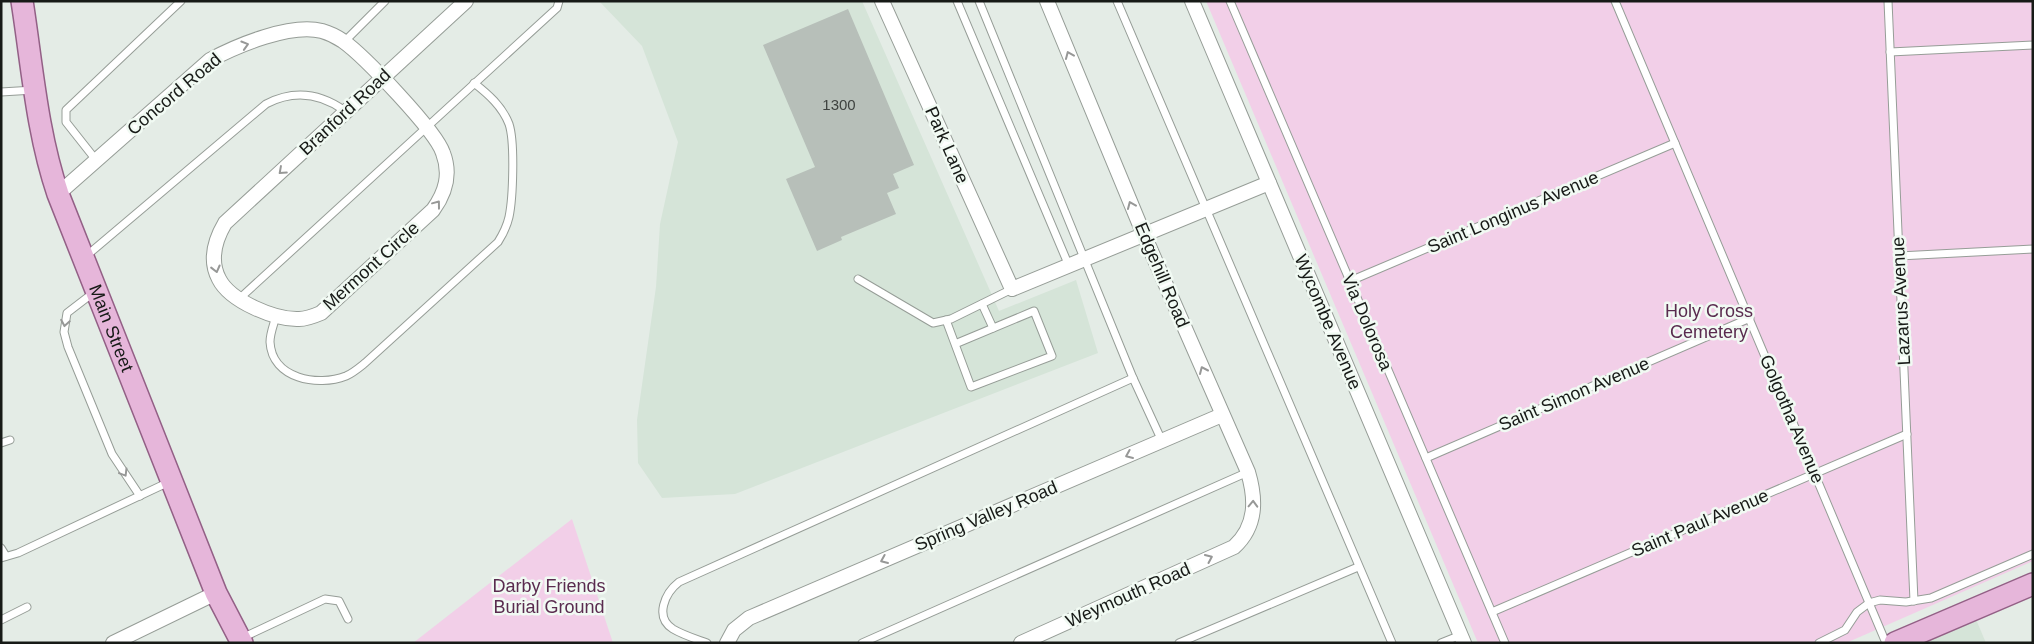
<svg xmlns="http://www.w3.org/2000/svg" width="2034" height="644" viewBox="0 0 2034 644" font-family="Arial,sans-serif">
<style>
.built{fill:#d5e4d8}
.green{fill:#f2cfe8}
.building{fill:#b7bfb9}
.lines{fill:none;stroke-linecap:round;stroke-linejoin:round}
.service-casing{stroke:#969d97;stroke-width:9}
.minor-casing{stroke:#969d97;stroke-width:16}
.primary-casing{stroke:#936086;stroke-width:24}
.service{stroke:#fff;stroke-width:7}
.minor{stroke:#fff;stroke-width:14}
.primary{stroke:#e6b6da;stroke-width:21}
.oneway{stroke:#979897}
.labels{text-anchor:middle;stroke-width:5;stroke-linejoin:round;paint-order:stroke}
.number-label{font-size:15px;fill:#3f4340}
.street-label{font-size:18px;fill:#171a17;stroke:#f1faf3}
.park-label{font-size:18px;fill:#5a2b4f;stroke:#f1faf3}
</style>
<rect width="100%" height="100%" fill="#e4ece6"/>
<g class="built">
<polygon points="599,1 862,1 999,311 1076,280 1098,353 735,494 662,498 638,463 637,420 656,287 660,224 678,142 642,46"/>
<polygon points="1975,617 1986,643 1911,643"/>
</g>
<g class="green">
<polygon points="1206,1 2033,1 2033,561 1846,643 1478,643"/>
<polygon points="572,519 613,643 413,643"/>
</g>
<polygon class="building" points="848,9 914,165 893,174 899,188 887,193 896,214 841,237 842,240 817,251 786,179 815,167 763,45"/>
<g class="lines">
<g class="service-casing">
<g id="service">
<polyline points="957,1 1069,266"/>
<polyline points="979,1 1133,378 1162,441"/>
<polyline points="1117,1 1392,643"/>
<polyline points="1230,1 1505,643"/>
<polyline points="1615,1 1886,643"/>
<polyline points="1888,1 1914,601"/>
<polyline points="344,42 385,1"/>
<polyline points="1890,52 2033,45"/>
<polyline points="1,92 34,90"/>
<polyline points="96,160 66,122 66,110 181,1"/>
<polyline points="1899,256 2033,249"/>
<path d="M 85,257 L 266,104 C 293,90 320,93 345,111"/>
<polyline points="858,279 933,323 951,319 1012,289"/>
<polyline points="1350,281 1675,143"/>
<polyline points="93,293 67,313 64,332 68,347 112,454 140,496"/>
<polyline points="239,299 557,8 559,1"/>
<polyline points="982,304 993,328"/>
<path d="M 276,316 C 274,324 270,333 270,342 C 272,379 318,387 346,376 C 353,373 360,367 365,363 L 498,242 C 503,234 507,226 509,217 C 513,198 515,142 509,124 C 502,106 488,94 474,83"/>
<polyline points="946,320 971,387 1052,356 1034,311 955,344"/>
<polyline points="1,443 10,440"/>
<polyline points="1426,458 1750,318"/>
<polyline points="1,548 6,556"/>
<polyline points="1,558 18,553 169,482"/>
<polyline points="1492,612 1907,434"/>
<polyline points="1,620 27,607"/>
<polyline points="242,638 325,599 339,601 348,619"/>
<path d="M 707,643 C 696,639 683,635 673,629 C 654,617 665,593 679,582 L 1133,378"/>
<polyline points="862,643 1248,472"/>
<polyline points="1179,643 1358,567"/>
<polyline points="1441,643 1461,635"/>
<polyline points="1819,643 1845,630 1857,612 1869,603 1880,600 1906,602 1931,598 2033,554"/>
</g>
</g>
<g class="minor-casing">
<g id="minor">
<polyline points="882,1 1012,289 1269,183"/>
<polyline points="1192,1 1464,643"/>
<path d="M 58,194 L 210,60 C 238,45 291,23 322,31 C 329,33 337,37 343,41 C 364,56 436,131 443,153 C 451,174 446,192 433,210 L 321,313 C 314,316 307,319 299,319 C 275,320 230,301 219,279 C 209,260 215,240 225,223 C 305,150 385,75 466,1"/>
<polyline points="113,643 216,593"/>
<polyline points="727,643 734,630 749,618 1222,415"/>
<path d="M 1021,643 L 1234,547 C 1257,526 1256,499 1248,472 L 1144,235 L 1047,1"/>
</g>
</g>
<g class="primary-casing">
<g id="primary">
<path id="s1" d="M 22,1 C 32,65 37,133 58,194 L 216,593 L 242,643"/>
<polyline points="1895,643 2033,584"/>
</g>
</g>
<use href="#service" class="service"/>
<use href="#minor" class="minor"/>
<use href="#primary" class="primary"/>
</g>
<defs><path id="oneway-chevron" d="M-2-3.5L2.5 0L-2 3.5" fill="none" stroke-width="1.6" stroke-linecap="round" stroke-linejoin="round" transform="scale(1.25)"/></defs>
<g class="oneway">
<use href="#oneway-chevron" transform="translate(245 45) rotate(-17)"/>
<use href="#oneway-chevron" transform="translate(1069 55) rotate(-113)"/>
<use href="#oneway-chevron" transform="translate(282 171) rotate(138)"/>
<use href="#oneway-chevron" transform="translate(437 204) rotate(-53)"/>
<use href="#oneway-chevron" transform="translate(1131 205) rotate(-113)"/>
<use href="#oneway-chevron" transform="translate(216 269) rotate(76)"/>
<use href="#oneway-chevron" transform="translate(65 323) rotate(100)"/>
<use href="#oneway-chevron" transform="translate(1203 370) rotate(-114)"/>
<use href="#oneway-chevron" transform="translate(1129 455) rotate(157)"/>
<use href="#oneway-chevron" transform="translate(124 473) rotate(59)"/>
<use href="#oneway-chevron" transform="translate(1253 504) rotate(-88)"/>
<use href="#oneway-chevron" transform="translate(1209 558) rotate(-24)"/>
<use href="#oneway-chevron" transform="translate(884 560) rotate(157)"/>
</g>
<g class="labels">
<g class="number-label">
<text x="839" y="110">1300</text>
</g>
<g class="street-label">
<text transform="translate(174 94) rotate(-40)" y="6">Concord Road</text>
<text transform="translate(345 112) rotate(-43)" y="6">Branford Road</text>
<text transform="translate(947 145) rotate(66)" y="6">Park Lane</text>
<text transform="translate(1513 212) rotate(-23)" y="6">Saint Longinus Avenue</text>
<text transform="translate(371 266) rotate(-42)" y="6">Mermont Circle</text>
<text transform="translate(1162 275) rotate(67)" y="6">Edgehill Road</text>
<text transform="translate(1901 301) rotate(-93)" y="6">Lazarus Avenue</text>
<text transform="translate(1328 322) rotate(67)" y="6">Wycombe Avenue</text>
<text transform="translate(1367 322) rotate(67)" y="6">Via Dolorosa</text>
<text dy="6" stroke="none"><textPath href="#s1" startOffset="341">Main Street</textPath></text>
<text transform="translate(1574 394) rotate(-23)" y="6">Saint Simon Avenue</text>
<text transform="translate(1792 419) rotate(67)" y="6">Golgotha Avenue</text>
<text transform="translate(986 516) rotate(-23)" y="6">Spring Valley Road</text>
<text transform="translate(1700 523) rotate(-23)" y="6">Saint Paul Avenue</text>
<text transform="translate(1128 595) rotate(-24)" y="6">Weymouth Road</text>
</g>
<g class="park-label">
<text x="1709" y="317">Holy Cross<tspan x="1709" dy="21">Cemetery</tspan></text>
<text x="549" y="592">Darby Friends<tspan x="549" dy="21">Burial Ground</tspan></text>
</g>
</g>
<rect width="2034" height="644" fill="none" stroke="#171a17" stroke-width="5"/>
</svg>
